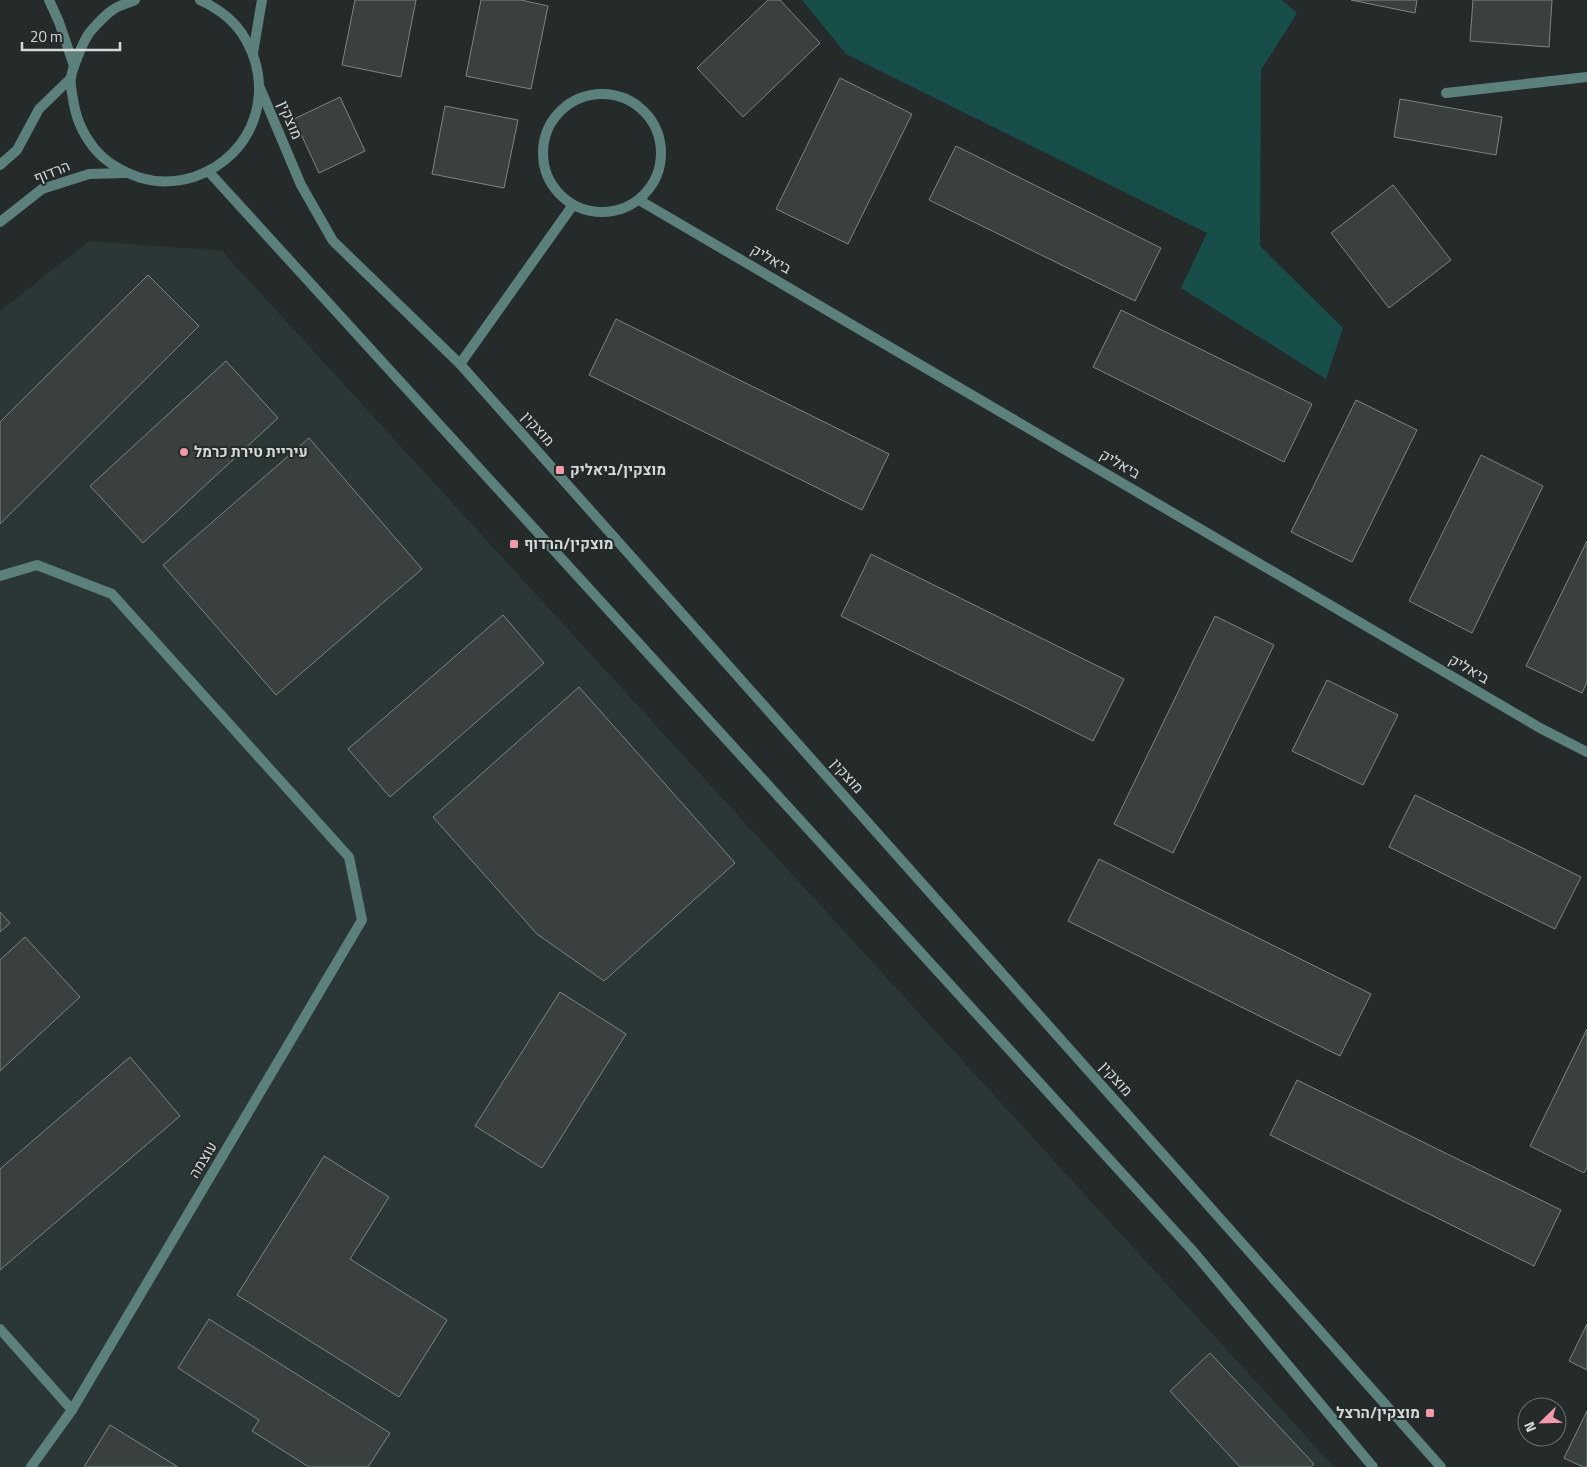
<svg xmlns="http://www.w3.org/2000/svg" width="1587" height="1467" viewBox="0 0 1587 1467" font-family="'Titillium Web',Heebo,sans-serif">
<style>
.built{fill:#2a3736}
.green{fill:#174e4a}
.building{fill:#39403f;stroke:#7d8584}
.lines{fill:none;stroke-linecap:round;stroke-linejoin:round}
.minor{stroke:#5c807c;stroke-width:10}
.tertiary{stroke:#5c807c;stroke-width:10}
.poi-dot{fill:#f39aaa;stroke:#252b2b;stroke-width:2}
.labels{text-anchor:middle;stroke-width:4;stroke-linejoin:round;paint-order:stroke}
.street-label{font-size:15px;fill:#d5d9d8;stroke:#252b2b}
.poi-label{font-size:15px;font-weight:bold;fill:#d5d9d8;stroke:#252b2b;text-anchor:start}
</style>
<rect width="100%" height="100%" fill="#252b2b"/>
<polygon class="built" points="89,241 222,251 1334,1467 0,1467 0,311"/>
<polygon class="green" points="802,0 1282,0 1297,13 1261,70 1260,246 1343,328 1326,379 1181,288 1207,233 846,54"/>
<g class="building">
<polygon points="355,0 416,0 401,77 342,65"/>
<polygon points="481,0 521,0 548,6 531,89 466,76"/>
<polygon points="768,0 780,0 820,43 743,117 697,68"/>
<polygon points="1351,0 1417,0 1415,13"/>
<polygon points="1473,0 1552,0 1549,47 1470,41"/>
<polygon points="840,78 912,114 848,244 776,209"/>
<polygon points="340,97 365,151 319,173 294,119"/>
<polygon points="1400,99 1502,117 1496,155 1394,137"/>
<polygon points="445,106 518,120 504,188 432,174"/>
<polygon points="956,146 1161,248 1135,301 929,200"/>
<polygon points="1393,185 1451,260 1389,308 1331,233"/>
<polygon points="148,275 199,326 0,524 0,422"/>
<polygon points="1121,310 1312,404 1284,462 1093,367"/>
<polygon points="616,319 889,454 862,510 589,375"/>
<polygon points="226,361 278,418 143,543 90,486"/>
<polygon points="1356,400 1417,430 1352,562 1291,532"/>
<polygon points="309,438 422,569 276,695 163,565"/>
<polygon points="1481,455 1543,486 1472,633 1409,601"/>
<polygon points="1587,541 1587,682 1582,693 1526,666"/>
<polygon points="871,554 1124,679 1093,741 841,616"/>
<polygon points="503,615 544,663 390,797 348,749"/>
<polygon points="1215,616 1274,645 1173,853 1114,824"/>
<polygon points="1327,680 1398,715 1363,785 1292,751"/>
<polygon points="579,687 735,863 604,981 537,934 433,817"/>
<polygon points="1415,795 1581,877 1555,929 1389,847"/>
<polygon points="1099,859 1371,994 1340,1056 1068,921"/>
<polygon points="0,912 10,923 0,932"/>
<polygon points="25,937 80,997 0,1071 0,960"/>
<polygon points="560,992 626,1034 542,1168 475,1126"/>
<polygon points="1587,1029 1587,1167 1584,1173 1530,1146"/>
<polygon points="130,1057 180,1116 0,1270 0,1169"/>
<polygon points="1297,1080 1561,1210 1534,1266 1270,1135"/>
<polygon points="324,1156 389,1197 350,1259 447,1320 399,1397 237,1295"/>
<polygon points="209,1319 390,1433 368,1467 309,1467 252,1431 259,1420 178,1368"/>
<polygon points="1587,1324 1587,1370 1569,1361"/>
<polygon points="1210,1353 1314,1464 1311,1467 1240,1467 1170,1391"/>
<polygon points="1587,1411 1587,1467 1583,1467 1564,1458"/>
<polygon points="110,1425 178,1467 84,1467"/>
</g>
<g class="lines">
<g class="minor">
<polyline points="253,53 262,0"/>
<polyline points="1446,93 1587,77"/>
<circle cx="602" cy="153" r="59"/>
<polyline points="639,200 1540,728 1587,752"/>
<polyline points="460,364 573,205"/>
<polyline points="0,576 37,565 112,594 349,857 362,920 72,1410 31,1467"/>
<polyline points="0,1329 72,1410"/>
</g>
<g class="tertiary">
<polyline points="49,0 59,22 74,66"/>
<path d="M 135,0 C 129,3 120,5 114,9 C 106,14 96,25 90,32 C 84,39 72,69 71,78 C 70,82 71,88 72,93 C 75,115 80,130 94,148 C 107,164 123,172 141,178 C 158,183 177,182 194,177 C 256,156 278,86 241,32 C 231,18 215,7 200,0"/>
<polyline points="260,88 301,185 333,241 460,364 1441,1467"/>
<polyline points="0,165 17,150 39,109 70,79"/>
<polyline points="209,172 1192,1250 1373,1467"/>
<polyline points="0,222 42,189 89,174 124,173"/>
</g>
</g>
<g class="poi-dot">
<circle cx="184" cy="452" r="5"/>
<rect x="555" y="465" width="10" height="10" rx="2.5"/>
<rect x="509" y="539" width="10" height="10" rx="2.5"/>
<rect x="1425" y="1408" width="10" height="10" rx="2.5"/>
</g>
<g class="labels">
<g class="street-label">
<text transform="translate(290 120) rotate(67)" y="5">מוצקין</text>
<text transform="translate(52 172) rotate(-22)" y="5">הרדוף</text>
<text transform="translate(771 259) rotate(30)" y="5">ביאליק</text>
<text transform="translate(538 429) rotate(48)" y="5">מוצקין</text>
<text transform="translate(1120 464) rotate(30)" y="5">ביאליק</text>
<text transform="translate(1469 669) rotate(30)" y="5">ביאליק</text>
<text transform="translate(847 776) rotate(48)" y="5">מוצקין</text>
<text transform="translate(1116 1079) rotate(48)" y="5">מוצקין</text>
<text transform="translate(203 1160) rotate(-59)" y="5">עוצמה</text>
</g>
<g class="poi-label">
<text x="194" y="457">עיריית טירת כרמל</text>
<text x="570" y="475">מוצקין/ביאליק</text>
<text x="524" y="549">מוצקין/הרדוף</text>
<text x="1420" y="1418" text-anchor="end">מוצקין/הרצל</text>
</g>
</g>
<g transform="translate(1542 1422) rotate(247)"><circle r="24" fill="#252b2b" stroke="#6b7170"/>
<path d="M0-4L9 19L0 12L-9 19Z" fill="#f39aaa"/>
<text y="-8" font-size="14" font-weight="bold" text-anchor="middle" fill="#d5d9d8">N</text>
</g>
<path d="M22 42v8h98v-8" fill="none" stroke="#d5d9d8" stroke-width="2.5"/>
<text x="30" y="42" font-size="15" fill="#d5d9d8" stroke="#252b2b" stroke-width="4" paint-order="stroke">20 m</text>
</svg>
